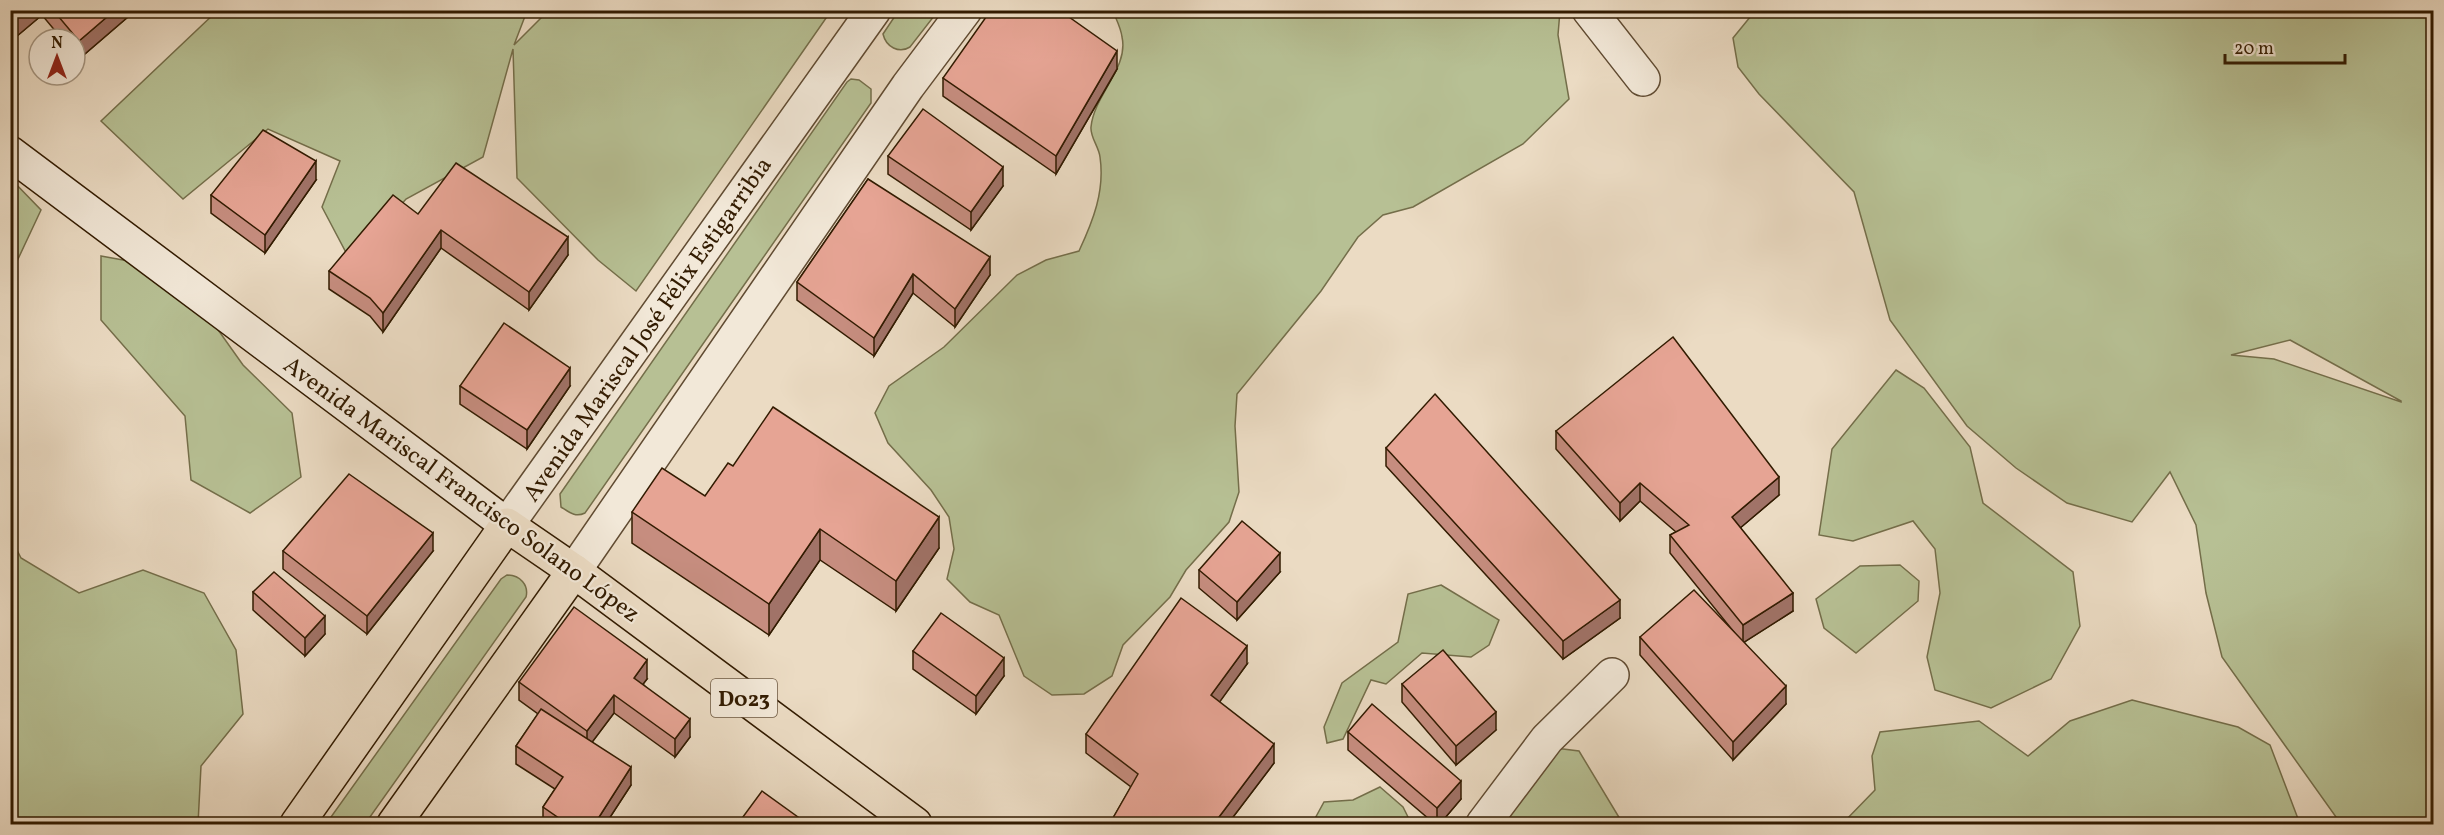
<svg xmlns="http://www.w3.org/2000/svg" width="2444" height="835" viewBox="0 0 2444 835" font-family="Vollkorn,serif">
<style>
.green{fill:#b7c094;stroke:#746e4a;stroke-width:1.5;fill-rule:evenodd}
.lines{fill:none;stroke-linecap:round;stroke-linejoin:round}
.street-casing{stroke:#604b32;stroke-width:36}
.secondary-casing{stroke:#321b01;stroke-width:36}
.primary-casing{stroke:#321b01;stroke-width:36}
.street{stroke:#f2e8d8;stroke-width:33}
.secondary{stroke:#f2e8d8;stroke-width:33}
.primary{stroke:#ebdbc3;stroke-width:33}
.wall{fill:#c68d7f;stroke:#321b01;stroke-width:1.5}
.shaded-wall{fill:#a17368;stroke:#321b01;stroke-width:1.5}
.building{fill:#e6a494;stroke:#321b01;stroke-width:1.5}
.labels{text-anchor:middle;stroke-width:4.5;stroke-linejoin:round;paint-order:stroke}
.shield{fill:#f2e8d8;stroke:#6c5842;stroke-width:1.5}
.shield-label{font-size:22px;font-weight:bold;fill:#321b01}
.street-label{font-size:24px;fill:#321b01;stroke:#f2e8d8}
</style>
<rect width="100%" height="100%" fill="#ebdbc3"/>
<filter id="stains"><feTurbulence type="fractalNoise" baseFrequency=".00333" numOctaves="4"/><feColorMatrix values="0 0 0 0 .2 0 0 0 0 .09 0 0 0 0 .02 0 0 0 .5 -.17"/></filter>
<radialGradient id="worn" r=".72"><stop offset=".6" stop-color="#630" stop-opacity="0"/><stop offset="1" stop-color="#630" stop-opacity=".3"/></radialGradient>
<g class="green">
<path d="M 899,10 L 938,11 L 910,47 C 899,54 886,47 883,34 Z"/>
<path d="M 1382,10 L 1386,14 L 1405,10 L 1560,11 L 1558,35 L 1569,99 L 1523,144 L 1413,207 L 1383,215 L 1358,237 L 1321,291 L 1237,394 L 1235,426 L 1239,492 L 1229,522 L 1186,570 L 1170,597 L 1123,645 L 1112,676 L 1084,694 L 1052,695 L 1024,676 L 999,615 L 970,602 L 947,579 L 954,549 L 949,517 L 931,490 L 888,443 L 875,413 L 889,386 L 944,347 L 1017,275 L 1046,260 L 1079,251 C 1093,221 1105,191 1100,157 C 1099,147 1090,137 1091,127 C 1094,95 1129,68 1122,37 C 1121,28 1116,19 1113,11 Z"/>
<polygon points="217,11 527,11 514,45 548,11 831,11 636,291 598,260 517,178 513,49 483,157 406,199 351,262 322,207 340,161 268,129 183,199 101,121"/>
<path d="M 1755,11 L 2433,11 L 2433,824 L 2341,824 L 2222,657 L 2206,593 L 2196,525 L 2170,472 L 2132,522 L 2067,503 L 2016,468 L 1967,426 L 1890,320 L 1854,192 L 1759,94 L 1738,67 L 1733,38 ZM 2290,340 L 2401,401 L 2401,402 L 2274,359 L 2231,355 Z"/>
<path d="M 851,79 L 859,80 L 871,89 L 871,103 L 585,513 C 575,518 569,512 561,507 L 560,494 L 847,82 Z"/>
<polygon points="11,179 41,210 11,274"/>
<polygon points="101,256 156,266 204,310 243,365 292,413 301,477 250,513 191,480 185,416 101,320"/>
<polygon points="1896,370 1924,388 1970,447 1983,503 2073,572 2080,626 2051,679 1991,708 1935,690 1927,657 1940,593 1935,549 1913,521 1853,541 1819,535 1832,449"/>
<polygon points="11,471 14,474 11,538 21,558 79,593 143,570 204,593 236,650 243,714 201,766 198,824 11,824"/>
<polygon points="1900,565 1919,581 1918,601 1856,653 1824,628 1816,599 1860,566"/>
<path d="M 507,575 C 520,575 529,585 526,597 L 365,824 L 326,824 L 501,579 Z"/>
<polygon points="1441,585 1499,620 1489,645 1471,657 1422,653 1386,684 1371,680 1343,739 1327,743 1324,727 1342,683 1398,642 1408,594"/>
<polygon points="2132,700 2238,727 2270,745 2300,824 1842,824 1875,790 1872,756 1880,732 1979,721 2028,756 2070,721"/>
<polygon points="1547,747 1579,751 1620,819 1636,824 1488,824"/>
<polygon points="1380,787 1403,807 1411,823 1410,824 1312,824 1324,802 1353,800"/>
</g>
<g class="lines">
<g class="street-casing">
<g id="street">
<polyline points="1589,10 1643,79"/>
<polyline points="507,525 874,10"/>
<polyline points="574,571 908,86 965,10"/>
<polyline points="1483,824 1547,739 1612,675"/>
</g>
</g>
<g class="secondary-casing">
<polyline id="secondary" points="10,153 507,525"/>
</g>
<g class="primary-casing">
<g id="primary">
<polyline points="297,824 507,525 574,571 915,824"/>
<polyline points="394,824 574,571"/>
</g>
</g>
<use href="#street" class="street"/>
<use href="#secondary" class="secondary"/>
<use href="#primary" class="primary"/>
</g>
<g class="wall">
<polygon points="10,10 136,10 79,59 75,53 75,39 62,39 42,15 10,42"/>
<polygon points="1117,69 1056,174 943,96 943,78"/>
<polygon points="888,156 1003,186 971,230 888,174"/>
<polygon points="868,179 990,275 955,327 913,293 874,356 797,300 797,282"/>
<polygon points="316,180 265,253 211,213 211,195"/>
<polygon points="418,214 568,255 529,310 441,248 383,332 370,316 329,289 329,271"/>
<polygon points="460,386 570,386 527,449 460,404"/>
<polygon points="1556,431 1779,495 1740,528 1793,611 1744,642 1786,704 1733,760 1640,655 1640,637 1734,632 1670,553 1670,535 1676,532 1640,501 1620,521 1556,449"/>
<polygon points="1386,448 1620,618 1563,659 1386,466"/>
<polygon points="733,466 939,548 896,611 820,560 769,635 632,543 632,512 705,496"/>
<polygon points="283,551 433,551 367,634 283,569"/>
<polygon points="1199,570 1280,572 1237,620 1199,588"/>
<polygon points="253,592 325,634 305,656 253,610"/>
<polygon points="913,651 1004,676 976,714 913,669"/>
<polygon points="1247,664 1219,702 1274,763 1227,825 1109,825 1131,787 1086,753 1086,734"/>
<polygon points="647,679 643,684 690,737 675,757 614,713 592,742 631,785 605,825 543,825 543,807 555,789 516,764 516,746 538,714 519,700 519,682"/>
<polygon points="1402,684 1496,730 1456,765 1402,702"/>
<polygon points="1348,732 1461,799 1439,825 1436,825 1348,750"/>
</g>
<g class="shaded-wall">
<polygon points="26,10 42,10 42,15 10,42 10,24"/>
<polygon points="115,10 136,10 79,59 79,41"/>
<polygon points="1117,51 1117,69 1056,174 1056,156"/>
<polygon points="316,161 316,180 265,253 265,235"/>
<polygon points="1003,167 1003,186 971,230 971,212"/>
<polygon points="441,230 441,248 383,332 383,313"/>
<polygon points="568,237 568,255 529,310 529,292"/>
<polygon points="990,257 990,275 955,327 955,309"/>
<polygon points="913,274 913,293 874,356 874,338"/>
<polygon points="570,368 570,386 527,449 527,430"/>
<polygon points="1779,477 1779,495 1732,535 1732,517"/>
<polygon points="1640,483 1640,501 1620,521 1620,503"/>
<polygon points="939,517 939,548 896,611 896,581"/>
<polygon points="820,529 820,560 769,635 769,604"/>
<polygon points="433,533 433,551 367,634 367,616"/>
<polygon points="1280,553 1280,572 1237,620 1237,602"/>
<polygon points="1793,593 1793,611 1743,643 1743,625"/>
<polygon points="1620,600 1620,618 1563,659 1563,641"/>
<polygon points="325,616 325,634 305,656 305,638"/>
<polygon points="1247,646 1247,664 1211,714 1211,695"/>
<polygon points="1004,658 1004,676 976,714 976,696"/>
<polygon points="647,660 647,679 634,696 634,678"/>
<polygon points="1786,686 1786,704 1733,760 1733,742"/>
<polygon points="614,695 614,713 587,749 587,731"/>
<polygon points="1496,712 1496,730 1456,765 1456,746"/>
<polygon points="690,719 690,737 675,757 675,739"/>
<polygon points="1274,744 1274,763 1227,825 1213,825"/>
<polygon points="631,767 631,785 605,825 594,825"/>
<polygon points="1461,781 1461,799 1439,825 1437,825 1437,808"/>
</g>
<g class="building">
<polygon points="10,10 26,10 10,24"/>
<polygon points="53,10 115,10 79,41"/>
<polygon points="991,10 1059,10 1117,51 1056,156 943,78"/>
<polygon points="923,109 1003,167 971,212 888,156"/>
<polygon points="263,130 316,161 265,235 211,195"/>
<polygon points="456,163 568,237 529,292 441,230 383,313 370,298 329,271 393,195 418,214"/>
<polygon points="868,179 990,257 955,309 913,274 874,338 797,282"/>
<polygon points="504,323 570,368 527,430 460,386"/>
<polygon points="1673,337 1779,477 1732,517 1793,593 1743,625 1670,535 1689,525 1640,483 1620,503 1556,431"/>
<polygon points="1435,394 1620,600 1563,641 1386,448"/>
<polygon points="773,407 939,517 896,581 820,529 769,604 632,512 662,468 705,496 728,463 733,466"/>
<polygon points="349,474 433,533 367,616 283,551"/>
<polygon points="1242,521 1280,553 1237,602 1199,570"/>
<polygon points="274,572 325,616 305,638 253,592"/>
<polygon points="1694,590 1786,686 1733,742 1640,637"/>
<polygon points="1181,598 1247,646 1211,695 1274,744 1213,825 1109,825 1138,774 1086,734"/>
<polygon points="574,607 647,660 634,678 690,719 675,739 614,695 587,731 519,682"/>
<polygon points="941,613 1004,658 976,696 913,651"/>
<polygon points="1443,650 1496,712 1456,746 1402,684"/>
<polygon points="1372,704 1461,781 1437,808 1348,732"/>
<polygon points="541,709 631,767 594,825 569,825 543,807 563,777 516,746"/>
<polygon points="762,791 809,825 737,825"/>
</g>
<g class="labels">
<rect class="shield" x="711" y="679" width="66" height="38" rx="4.5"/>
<g class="shield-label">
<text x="744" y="706">D023</text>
</g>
<g class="street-label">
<text transform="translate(647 329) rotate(-55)" y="8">Avenida Mariscal José Félix Estigarribia</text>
<text transform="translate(462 489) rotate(36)" y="8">Avenida Mariscal Francisco Solano López</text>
</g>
</g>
<rect width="2444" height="835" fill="none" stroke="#ebdbc3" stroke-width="36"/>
<rect x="12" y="12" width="2420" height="811" fill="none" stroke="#321b01" stroke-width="3"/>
<rect x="18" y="18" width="2408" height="799" fill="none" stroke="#321b01" stroke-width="1.5"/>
<g transform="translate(57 57)"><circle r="28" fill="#f2e8d8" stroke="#a59682" stroke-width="1.5"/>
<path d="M0-4.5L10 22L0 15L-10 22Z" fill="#8f2418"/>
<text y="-9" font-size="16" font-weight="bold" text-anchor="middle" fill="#321b01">N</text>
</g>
<path d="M2225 54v9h120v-9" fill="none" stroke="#321b01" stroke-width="3"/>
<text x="2234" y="54" font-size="18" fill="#321b01" stroke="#f2e8d8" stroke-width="4.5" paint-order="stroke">20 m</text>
<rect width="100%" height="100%" filter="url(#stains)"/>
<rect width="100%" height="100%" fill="url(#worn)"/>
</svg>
